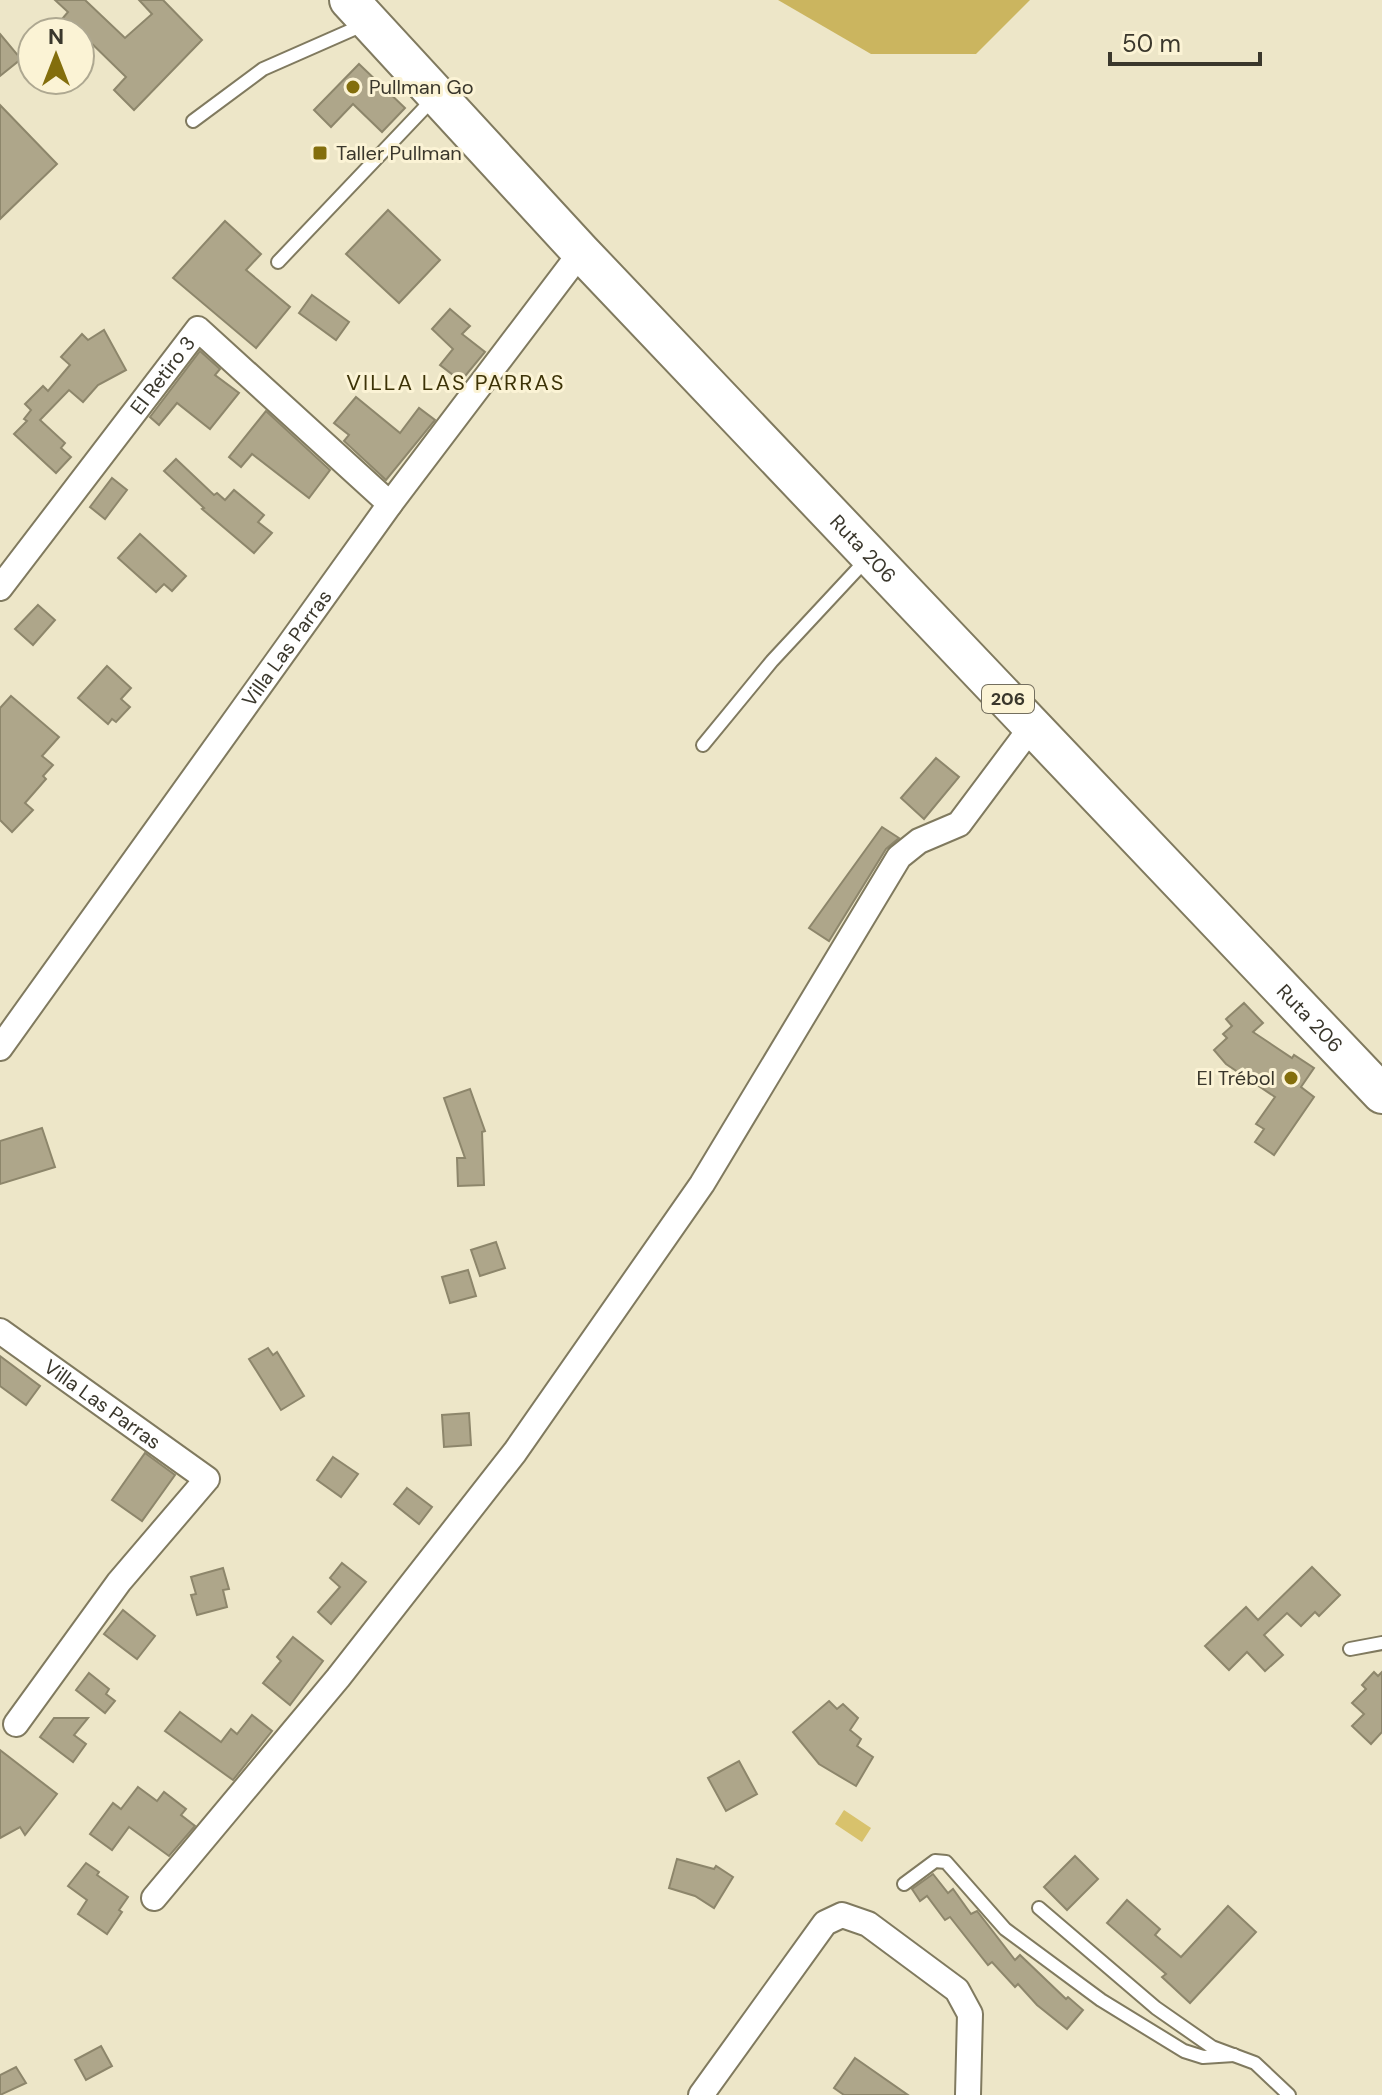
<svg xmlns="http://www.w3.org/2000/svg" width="1382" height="2095" viewBox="0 0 1382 2095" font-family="'DM Sans',sans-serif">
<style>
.forest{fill:#cbb55f}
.water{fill:#d8c26c}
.building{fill:#aea68a;stroke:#8d866b;stroke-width:2}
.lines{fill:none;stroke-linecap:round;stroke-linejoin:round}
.service-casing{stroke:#807a5f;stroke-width:16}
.minor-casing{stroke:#807a5f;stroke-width:28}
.trunk-casing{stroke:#807a5f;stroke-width:42}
.service{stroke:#fff;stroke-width:12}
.minor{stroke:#fff;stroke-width:24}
.trunk{stroke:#fff;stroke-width:38}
.poi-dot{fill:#836e0c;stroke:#fbf3d5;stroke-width:3}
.labels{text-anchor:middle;stroke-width:6;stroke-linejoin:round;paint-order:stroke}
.shield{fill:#fbf3d5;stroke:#746f5f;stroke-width:2}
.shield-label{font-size:18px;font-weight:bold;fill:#3a372c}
.poi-label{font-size:20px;fill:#3a372c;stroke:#fbf3d5;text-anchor:start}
.street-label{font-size:20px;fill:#3a372c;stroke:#fbf3d5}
.neighbourhood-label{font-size:22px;letter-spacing:2px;fill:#3d3307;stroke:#fbf3d5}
</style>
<rect width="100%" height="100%" fill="#ede6c8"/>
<polygon class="forest" points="778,0 1030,0 976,54 871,54"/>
<polygon class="water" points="844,1810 871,1828 862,1842 835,1824"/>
<g class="building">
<polygon points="55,0 85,0 125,38 152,14 139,0 163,0 202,40 134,110 114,90 126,77 80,32 62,19 68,12"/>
<polygon points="0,34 21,59 0,76"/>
<polygon points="359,64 405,108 382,132 353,104 331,127 314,110"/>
<polygon points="0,105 57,164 0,219"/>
<polygon points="388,210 440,260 399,303 346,254"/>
<polygon points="225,221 261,254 246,270 290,307 256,348 173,278"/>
<polygon points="312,295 349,322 336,340 299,313"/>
<polygon points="450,309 470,326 462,334 485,352 461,381 440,365 453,349 432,329"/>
<polygon points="104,330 126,370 98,385 83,402 69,390 40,420 65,443 61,448 71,457 56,473 14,434 27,421 24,419 31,410 25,404 43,386 48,391 70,365 61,357 82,334 88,340"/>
<polygon points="200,351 220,369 215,375 239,393 210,429 177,403 159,425 150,417"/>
<polygon points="356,397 400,433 419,408 435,420 386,480 344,441 349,435 334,423"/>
<polygon points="266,411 330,470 309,498 252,454 241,467 229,457"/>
<polygon points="176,459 214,495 217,493 225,500 234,490 264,515 258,522 272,533 254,553 202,509 204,508 164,471"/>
<polygon points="112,478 127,490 105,519 90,507"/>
<polygon points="140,534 186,576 172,591 164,584 156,592 118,558"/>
<polygon points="38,605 55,620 33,645 15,629"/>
<polygon points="107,666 131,688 121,699 130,707 116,722 112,719 108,724 78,698"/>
<polygon points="11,696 59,737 42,756 53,765 43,776 46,779 25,803 33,810 12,832 0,820 0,708"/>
<polygon points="936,758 959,777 924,819 901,798"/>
<polygon points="882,827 899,838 886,849 829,941 809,928"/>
<polygon points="1244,1003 1263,1023 1253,1032 1292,1058 1294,1055 1314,1068 1301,1087 1314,1097 1274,1155 1255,1142 1264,1129 1256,1124 1275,1097 1226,1064 1214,1050 1227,1038 1223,1034 1232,1026 1226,1019"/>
<polygon points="470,1089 485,1131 482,1132 484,1185 458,1186 457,1158 465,1158 444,1098"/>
<polygon points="42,1128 55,1167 0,1184 0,1141"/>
<polygon points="496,1242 505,1268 480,1276 471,1250"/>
<polygon points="468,1270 476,1296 450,1303 442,1277"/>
<polygon points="268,1348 273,1355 277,1352 304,1396 281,1410 249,1359"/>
<polygon points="0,1356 40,1386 26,1405 0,1386"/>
<polygon points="469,1413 471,1445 444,1447 442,1415"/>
<polygon points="145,1453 175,1475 142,1521 112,1500"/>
<polygon points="333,1457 358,1474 341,1497 317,1480"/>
<polygon points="407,1488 432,1507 419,1524 394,1504"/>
<polygon points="342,1563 366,1582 331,1624 318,1612 340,1587 330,1578"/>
<polygon points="1312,1567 1340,1595 1319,1616 1315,1612 1301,1626 1287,1613 1264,1635 1283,1655 1265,1671 1247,1652 1229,1670 1205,1646 1246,1607 1258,1620"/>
<polygon points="223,1568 229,1589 223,1590 227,1607 197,1615 191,1595 196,1594 191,1577"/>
<polygon points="123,1610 155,1636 137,1659 104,1634"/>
<polygon points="293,1637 323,1661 290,1705 263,1683 281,1661 277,1657"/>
<polygon points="1374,1672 1378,1676 1382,1672 1382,1732 1371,1744 1352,1726 1364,1714 1352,1703 1366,1689 1362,1685"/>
<polygon points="89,1673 109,1689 106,1694 115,1701 105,1713 76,1690"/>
<polygon points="829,1701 837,1709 843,1704 858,1718 850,1730 861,1739 857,1746 873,1757 856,1786 819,1764 793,1732"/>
<polygon points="180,1712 221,1742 231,1729 237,1734 252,1715 272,1731 233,1780 165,1731"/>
<polygon points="54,1718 88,1718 74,1735 86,1744 73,1762 40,1737"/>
<polygon points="0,1750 57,1794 25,1835 20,1827 0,1838"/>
<polygon points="739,1761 757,1794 726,1811 708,1778"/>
<polygon points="138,1787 157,1801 164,1792 186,1809 181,1815 195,1826 169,1856 129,1827 112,1850 90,1834 113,1803 121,1809"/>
<polygon points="1075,1856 1098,1879 1067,1910 1044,1887"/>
<polygon points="677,1859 714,1869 716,1866 733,1877 714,1908 695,1896 669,1888"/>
<polygon points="86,1863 99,1872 97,1875 128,1897 119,1910 122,1912 107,1934 78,1914 87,1900 68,1886"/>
<polygon points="933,1874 948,1893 953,1889 971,1914 977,1911 1015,1960 1020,1955 1066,1999 1068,1997 1083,2010 1067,2029 1037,2005 1018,1984 1015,1987 992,1962 988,1965 950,1917 945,1920 927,1896 920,1901 912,1889"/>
<polygon points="1127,1900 1160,1929 1155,1935 1181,1957 1228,1906 1256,1932 1190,2003 1162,1977 1166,1974 1107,1923"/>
<polygon points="101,2046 112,2066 86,2080 75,2060"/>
<polygon points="855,2058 908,2095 844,2095 834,2088"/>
<polygon points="16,2067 26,2083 0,2095 0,2075"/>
</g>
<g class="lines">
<g class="service-casing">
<g id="service">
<polyline points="193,121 263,69 363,25"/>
<polyline points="278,262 433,99"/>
<polyline points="703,745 772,661 866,560"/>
<polyline points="1350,1649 1382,1643"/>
<polyline points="904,1884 935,1861 946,1862 1005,1929 1101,2000 1184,2051 1203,2057 1234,2055"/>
<polyline points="1039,1908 1156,2008 1212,2047 1255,2063 1289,2095"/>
</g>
</g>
<g class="minor-casing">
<g id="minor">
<path id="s1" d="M 0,588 L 198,329 L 390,504"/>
<path id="s2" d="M 0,1048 L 390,504 L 581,252"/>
<path id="s3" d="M 0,1331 L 207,1479 L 119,1582 L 16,1724"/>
<polyline points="154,1898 338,1678 515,1452 702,1184 899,857 919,841 959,824 1033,725"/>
<polyline points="701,2095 825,1923 842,1915 868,1924 957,1990 970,2014 968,2095"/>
</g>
</g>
<g class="trunk-casing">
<g id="trunk">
<path id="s4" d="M 349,0 L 581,252 L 1382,1094"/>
</g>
</g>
<use href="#service" class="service"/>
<use href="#minor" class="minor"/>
<use href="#trunk" class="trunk"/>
</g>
<g class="poi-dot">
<circle cx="353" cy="87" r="8"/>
<rect x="312" y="145" width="16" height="16" rx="4"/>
<circle cx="1291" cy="1078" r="8"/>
</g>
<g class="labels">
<rect class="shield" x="982" y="685" width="52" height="28" rx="6"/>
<g class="shield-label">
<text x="1008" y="705">206</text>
</g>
<g class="poi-label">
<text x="369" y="94">Pullman Go</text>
<text x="336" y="160">Taller Pullman</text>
<text x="1275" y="1085" text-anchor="end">El Trébol</text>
</g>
<g class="street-label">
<text dy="7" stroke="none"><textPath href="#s1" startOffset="268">El Retiro 3</textPath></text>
<text dy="7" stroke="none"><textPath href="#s4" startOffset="752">Ruta 206</textPath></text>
<text dy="7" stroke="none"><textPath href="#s2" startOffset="492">Villa Las Parras</textPath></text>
<text dy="7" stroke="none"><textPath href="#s4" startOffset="1400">Ruta 206</textPath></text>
<text dy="7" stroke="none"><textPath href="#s3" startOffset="126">Villa Las Parras</textPath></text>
</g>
<g class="neighbourhood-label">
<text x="456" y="390">VILLA LAS PARRAS</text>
</g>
</g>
<g transform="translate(56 56)"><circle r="38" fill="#fbf3d5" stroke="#aea891" stroke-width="2"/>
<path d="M0-6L14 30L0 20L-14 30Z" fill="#836e0c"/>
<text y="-12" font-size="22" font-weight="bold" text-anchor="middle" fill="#3a372c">N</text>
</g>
<path d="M1110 52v12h150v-12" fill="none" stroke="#3a372c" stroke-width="4"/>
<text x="1122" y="52" font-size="24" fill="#3a372c" stroke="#fbf3d5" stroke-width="6" paint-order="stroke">50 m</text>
</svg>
